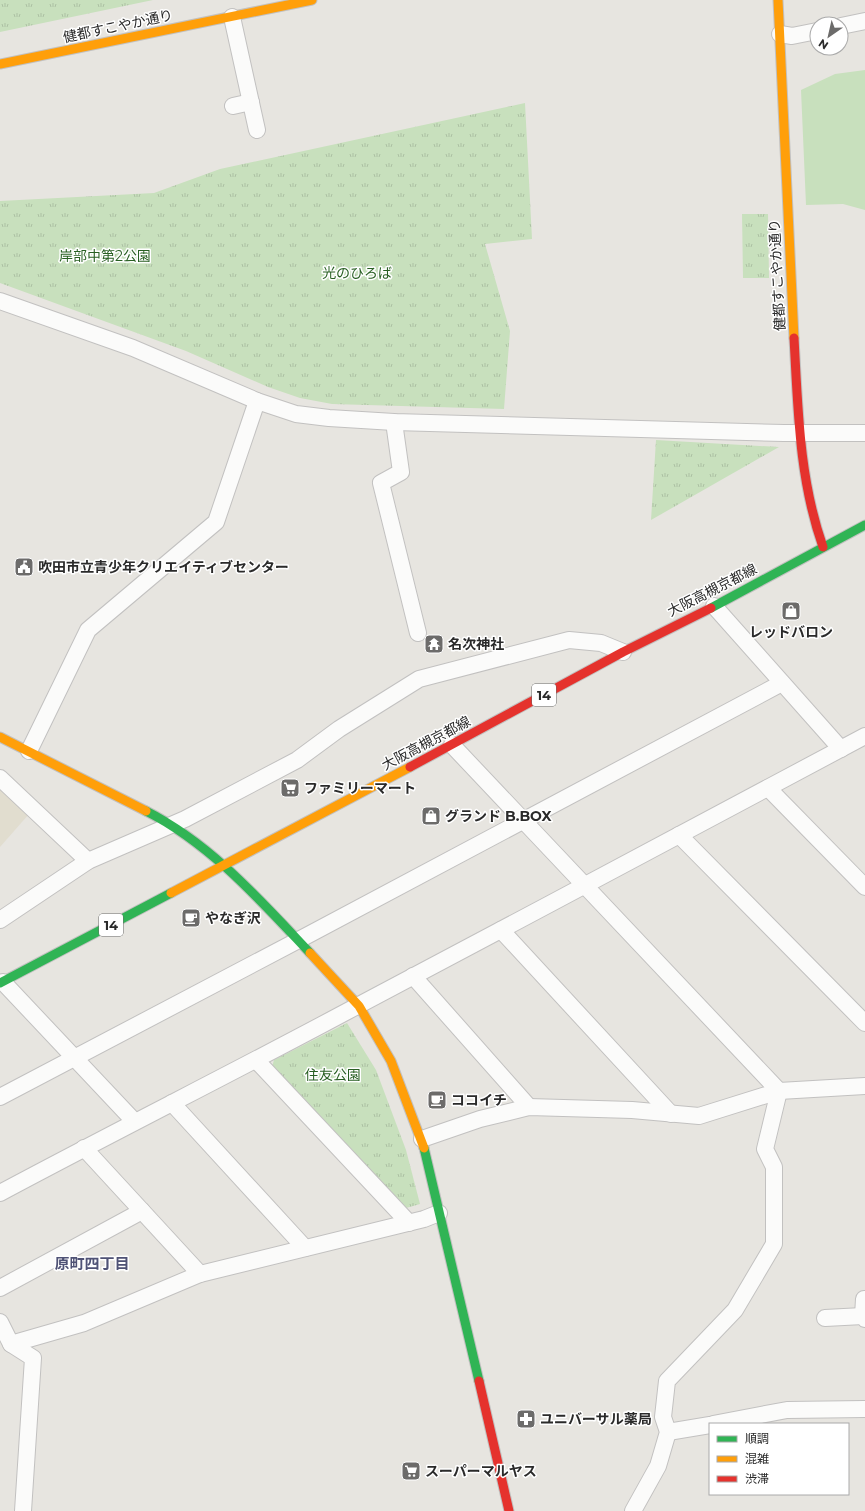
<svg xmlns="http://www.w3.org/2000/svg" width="865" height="1511" viewBox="0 0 865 1511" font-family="Montserrat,'Noto Sans JP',sans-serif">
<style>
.education{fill:#e1ddcf}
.grass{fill:#c8e0bd}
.park{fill:url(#park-tufts)}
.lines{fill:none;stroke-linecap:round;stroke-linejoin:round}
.street-casing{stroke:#c2c1c0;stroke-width:18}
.fast-casing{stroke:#c2c1c0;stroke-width:11}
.slow-casing{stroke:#c2c1c0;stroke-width:11}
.jam-casing{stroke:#c2c1c0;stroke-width:11}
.street{stroke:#fbfbfa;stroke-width:16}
.fast{stroke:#30b455;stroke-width:9}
.slow{stroke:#ff9f0a;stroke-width:9}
.jam{stroke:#e5322d;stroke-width:9}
.labels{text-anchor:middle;stroke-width:3;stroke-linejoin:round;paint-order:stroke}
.shield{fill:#fff;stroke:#6a6a6a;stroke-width:1}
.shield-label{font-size:13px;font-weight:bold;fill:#2a2a2a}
.street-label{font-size:14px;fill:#2a2a2a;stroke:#fff}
.park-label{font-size:14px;fill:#285f22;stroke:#fff}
.poi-label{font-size:14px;font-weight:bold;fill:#2a2a2a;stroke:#fff;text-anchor:start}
.neighbourhood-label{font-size:15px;font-weight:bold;fill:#4f5275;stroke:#fff}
</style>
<defs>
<pattern id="park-tufts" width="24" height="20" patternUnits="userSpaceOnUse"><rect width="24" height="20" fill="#c8e0bd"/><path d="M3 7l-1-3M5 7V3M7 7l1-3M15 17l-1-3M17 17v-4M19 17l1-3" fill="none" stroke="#acc0a3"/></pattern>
</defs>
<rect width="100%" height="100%" fill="#e7e5e0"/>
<polygon class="education" points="0,787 29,814 0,847"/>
<polygon class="grass" points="865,70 865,210 843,204 806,205 801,90 835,74"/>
<g class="park">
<polygon points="0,0 153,0 0,32"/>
<polygon points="525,103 532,239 485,244 510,331 504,409 332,404 300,398 268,387 186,351 0,283 0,201 154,193 220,169"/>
<polygon points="742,214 768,214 769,278 743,278"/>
<polygon points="656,440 779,447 651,520"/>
<polygon points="347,1023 376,1070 406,1150 420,1204 406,1208 272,1067 274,1060"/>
</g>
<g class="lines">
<g class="street-casing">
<g id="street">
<polyline points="232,17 257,130"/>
<polyline points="841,26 865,21"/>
<polyline points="780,34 792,36 817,31"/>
<polyline points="233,106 251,102"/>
<polyline points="0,301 133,348 257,401 296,414 329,418 394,422 784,433 865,433"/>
<polyline points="394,422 401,472 381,483 418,633"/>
<polyline points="714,606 841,749"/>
<polyline points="452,745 779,1091 765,1149 774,1167 774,1244 735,1310 667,1381 663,1417 668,1432 658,1466 633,1511"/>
<polyline points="29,751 88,630 216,522 257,401"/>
<polyline points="0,778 88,861"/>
<polyline points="768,788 865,887"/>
<polyline points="679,835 865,1023"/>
<polyline points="0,920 88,861 185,819 297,760 339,729 419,679 569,640 601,643 623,652"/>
<polyline points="501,930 671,1114"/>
<polyline points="413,976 529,1107"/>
<polyline points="3,982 134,1121"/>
<polyline points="256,1060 409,1223"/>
<polyline points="0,1097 310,934 782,683"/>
<polyline points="172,1103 305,1248"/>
<polyline points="422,1139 480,1119 529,1107 632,1110 699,1116 779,1091 865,1086"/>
<polyline points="84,1148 200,1274"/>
<path d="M 0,1193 C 114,1132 230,1074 344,1013 C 518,921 691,829 865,736"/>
<polyline points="0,1288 142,1211"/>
<polyline points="863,1316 864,1299"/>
<polyline points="825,1318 863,1316 865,1319"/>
<polyline points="0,1322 11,1344 33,1358 23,1511"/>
<polyline points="11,1344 84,1323 200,1274 424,1219 439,1213"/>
<polyline points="713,1424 787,1410 865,1409"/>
<polyline points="668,1432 710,1425"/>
</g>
</g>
<g class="fast-casing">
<g id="fast">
<polyline points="711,608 865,525"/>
<path d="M 146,811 C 211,844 260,900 310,953"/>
<polyline points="0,983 171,893"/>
<polyline points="424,1148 479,1381"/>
</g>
</g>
<g class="slow-casing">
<g id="slow">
<polyline points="778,0 794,338"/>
<polyline points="0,64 312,0"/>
<polyline points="0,737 146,811"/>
<polyline points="171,893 410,767"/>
<polyline points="310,953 359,1006 391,1061 424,1148"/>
</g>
</g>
<g class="jam-casing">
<g id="jam">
<path d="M 794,338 C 798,409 799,479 823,547"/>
<polyline points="410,767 623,652 711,608"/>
<polyline points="479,1381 509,1511"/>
</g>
</g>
<use href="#street" class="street"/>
<use href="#fast" class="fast"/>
<use href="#slow" class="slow"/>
<use href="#jam" class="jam"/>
</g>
<defs>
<g id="civic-square" transform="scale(1)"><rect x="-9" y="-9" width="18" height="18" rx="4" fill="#6c6b6a" stroke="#fff"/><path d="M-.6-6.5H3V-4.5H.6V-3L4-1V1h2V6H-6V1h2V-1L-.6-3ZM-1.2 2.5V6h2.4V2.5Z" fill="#fff"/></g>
<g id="shop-square" transform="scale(1)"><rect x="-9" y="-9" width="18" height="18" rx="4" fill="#6c6b6a" stroke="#fff"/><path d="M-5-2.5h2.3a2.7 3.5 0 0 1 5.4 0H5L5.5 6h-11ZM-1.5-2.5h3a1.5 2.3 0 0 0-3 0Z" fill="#fff"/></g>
<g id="temple-square" transform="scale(1)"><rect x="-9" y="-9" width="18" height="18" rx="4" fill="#6c6b6a" stroke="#fff"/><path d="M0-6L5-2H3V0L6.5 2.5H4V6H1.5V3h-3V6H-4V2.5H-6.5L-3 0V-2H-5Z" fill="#fff"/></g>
<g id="supermarket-square" transform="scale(1)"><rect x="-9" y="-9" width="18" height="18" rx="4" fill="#6c6b6a" stroke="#fff"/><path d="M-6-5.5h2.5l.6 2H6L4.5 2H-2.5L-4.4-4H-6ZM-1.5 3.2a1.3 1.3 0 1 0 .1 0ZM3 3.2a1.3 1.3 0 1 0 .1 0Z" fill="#fff"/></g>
<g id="cafe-square" transform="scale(1)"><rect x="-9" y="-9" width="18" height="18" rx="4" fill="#6c6b6a" stroke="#fff"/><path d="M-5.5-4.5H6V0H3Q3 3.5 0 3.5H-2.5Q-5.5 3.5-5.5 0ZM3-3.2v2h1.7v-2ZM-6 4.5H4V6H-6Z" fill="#fff"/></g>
<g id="pharmacy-square" transform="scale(1)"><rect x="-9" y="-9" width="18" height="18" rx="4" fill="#6c6b6a" stroke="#fff"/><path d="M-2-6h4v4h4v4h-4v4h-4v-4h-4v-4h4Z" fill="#fff"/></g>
</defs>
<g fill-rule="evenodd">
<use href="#civic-square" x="24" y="567"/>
<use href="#shop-square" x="791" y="611"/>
<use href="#temple-square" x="434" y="644"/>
<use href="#supermarket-square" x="290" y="788"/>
<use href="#shop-square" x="431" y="816"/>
<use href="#cafe-square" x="191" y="918"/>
<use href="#cafe-square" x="437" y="1100"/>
<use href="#pharmacy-square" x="526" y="1419"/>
<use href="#supermarket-square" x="411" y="1471"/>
</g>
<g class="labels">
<g class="shield">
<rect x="532" y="684" width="24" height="22" rx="3"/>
<rect x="99" y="914" width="24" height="22" rx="3"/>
</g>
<g class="shield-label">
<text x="544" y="700">14</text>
<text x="111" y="930">14</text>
</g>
<g class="street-label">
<text transform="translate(118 26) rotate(-12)" y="5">健都すこやか通り</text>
<text transform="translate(777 275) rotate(-93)" y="5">健都すこやか通り</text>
<text transform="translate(712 590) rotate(-27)" y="5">大阪高槻京都線</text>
<text transform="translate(426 743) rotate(-28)" y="5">大阪高槻京都線</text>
</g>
<g class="park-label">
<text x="105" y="261">岸部中第2公園</text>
<text x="357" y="278">光のひろば</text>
<text x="333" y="1080">住友公園</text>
</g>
<g class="poi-label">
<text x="38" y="572">吹田市立青少年クリエイティブセンター</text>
<text x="791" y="637" text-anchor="middle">レッドバロン</text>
<text x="448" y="649">名次神社</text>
<text x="304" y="793">ファミリーマート</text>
<text x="445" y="821">グランド B.BOX</text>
<text x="205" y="923">やなぎ沢</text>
<text x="451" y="1105">ココイチ</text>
<text x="540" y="1424">ユニバーサル薬局</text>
<text x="425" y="1476">スーパーマルヤス</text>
</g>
<g class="neighbourhood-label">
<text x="92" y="1269">原町四丁目</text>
</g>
</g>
<rect x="709" y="1423" width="140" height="72" fill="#ffffff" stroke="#aaaaaa"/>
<rect x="717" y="1436" width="20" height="6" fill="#30b455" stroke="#aaaaaa"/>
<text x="745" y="1443" font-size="12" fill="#2a2a2a">順調</text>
<rect x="717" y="1456" width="20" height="6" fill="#ff9f0a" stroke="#aaaaaa"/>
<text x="745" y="1463" font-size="12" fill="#2a2a2a">混雑</text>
<rect x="717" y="1476" width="20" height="6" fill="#e5322d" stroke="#aaaaaa"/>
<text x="745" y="1483" font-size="12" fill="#2a2a2a">渋滞</text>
<g transform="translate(829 36) rotate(214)"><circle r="19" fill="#ffffff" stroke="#aaaaaa"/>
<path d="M0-3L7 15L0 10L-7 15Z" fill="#6c6b6a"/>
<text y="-6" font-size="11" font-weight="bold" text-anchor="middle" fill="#2a2a2a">N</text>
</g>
</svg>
